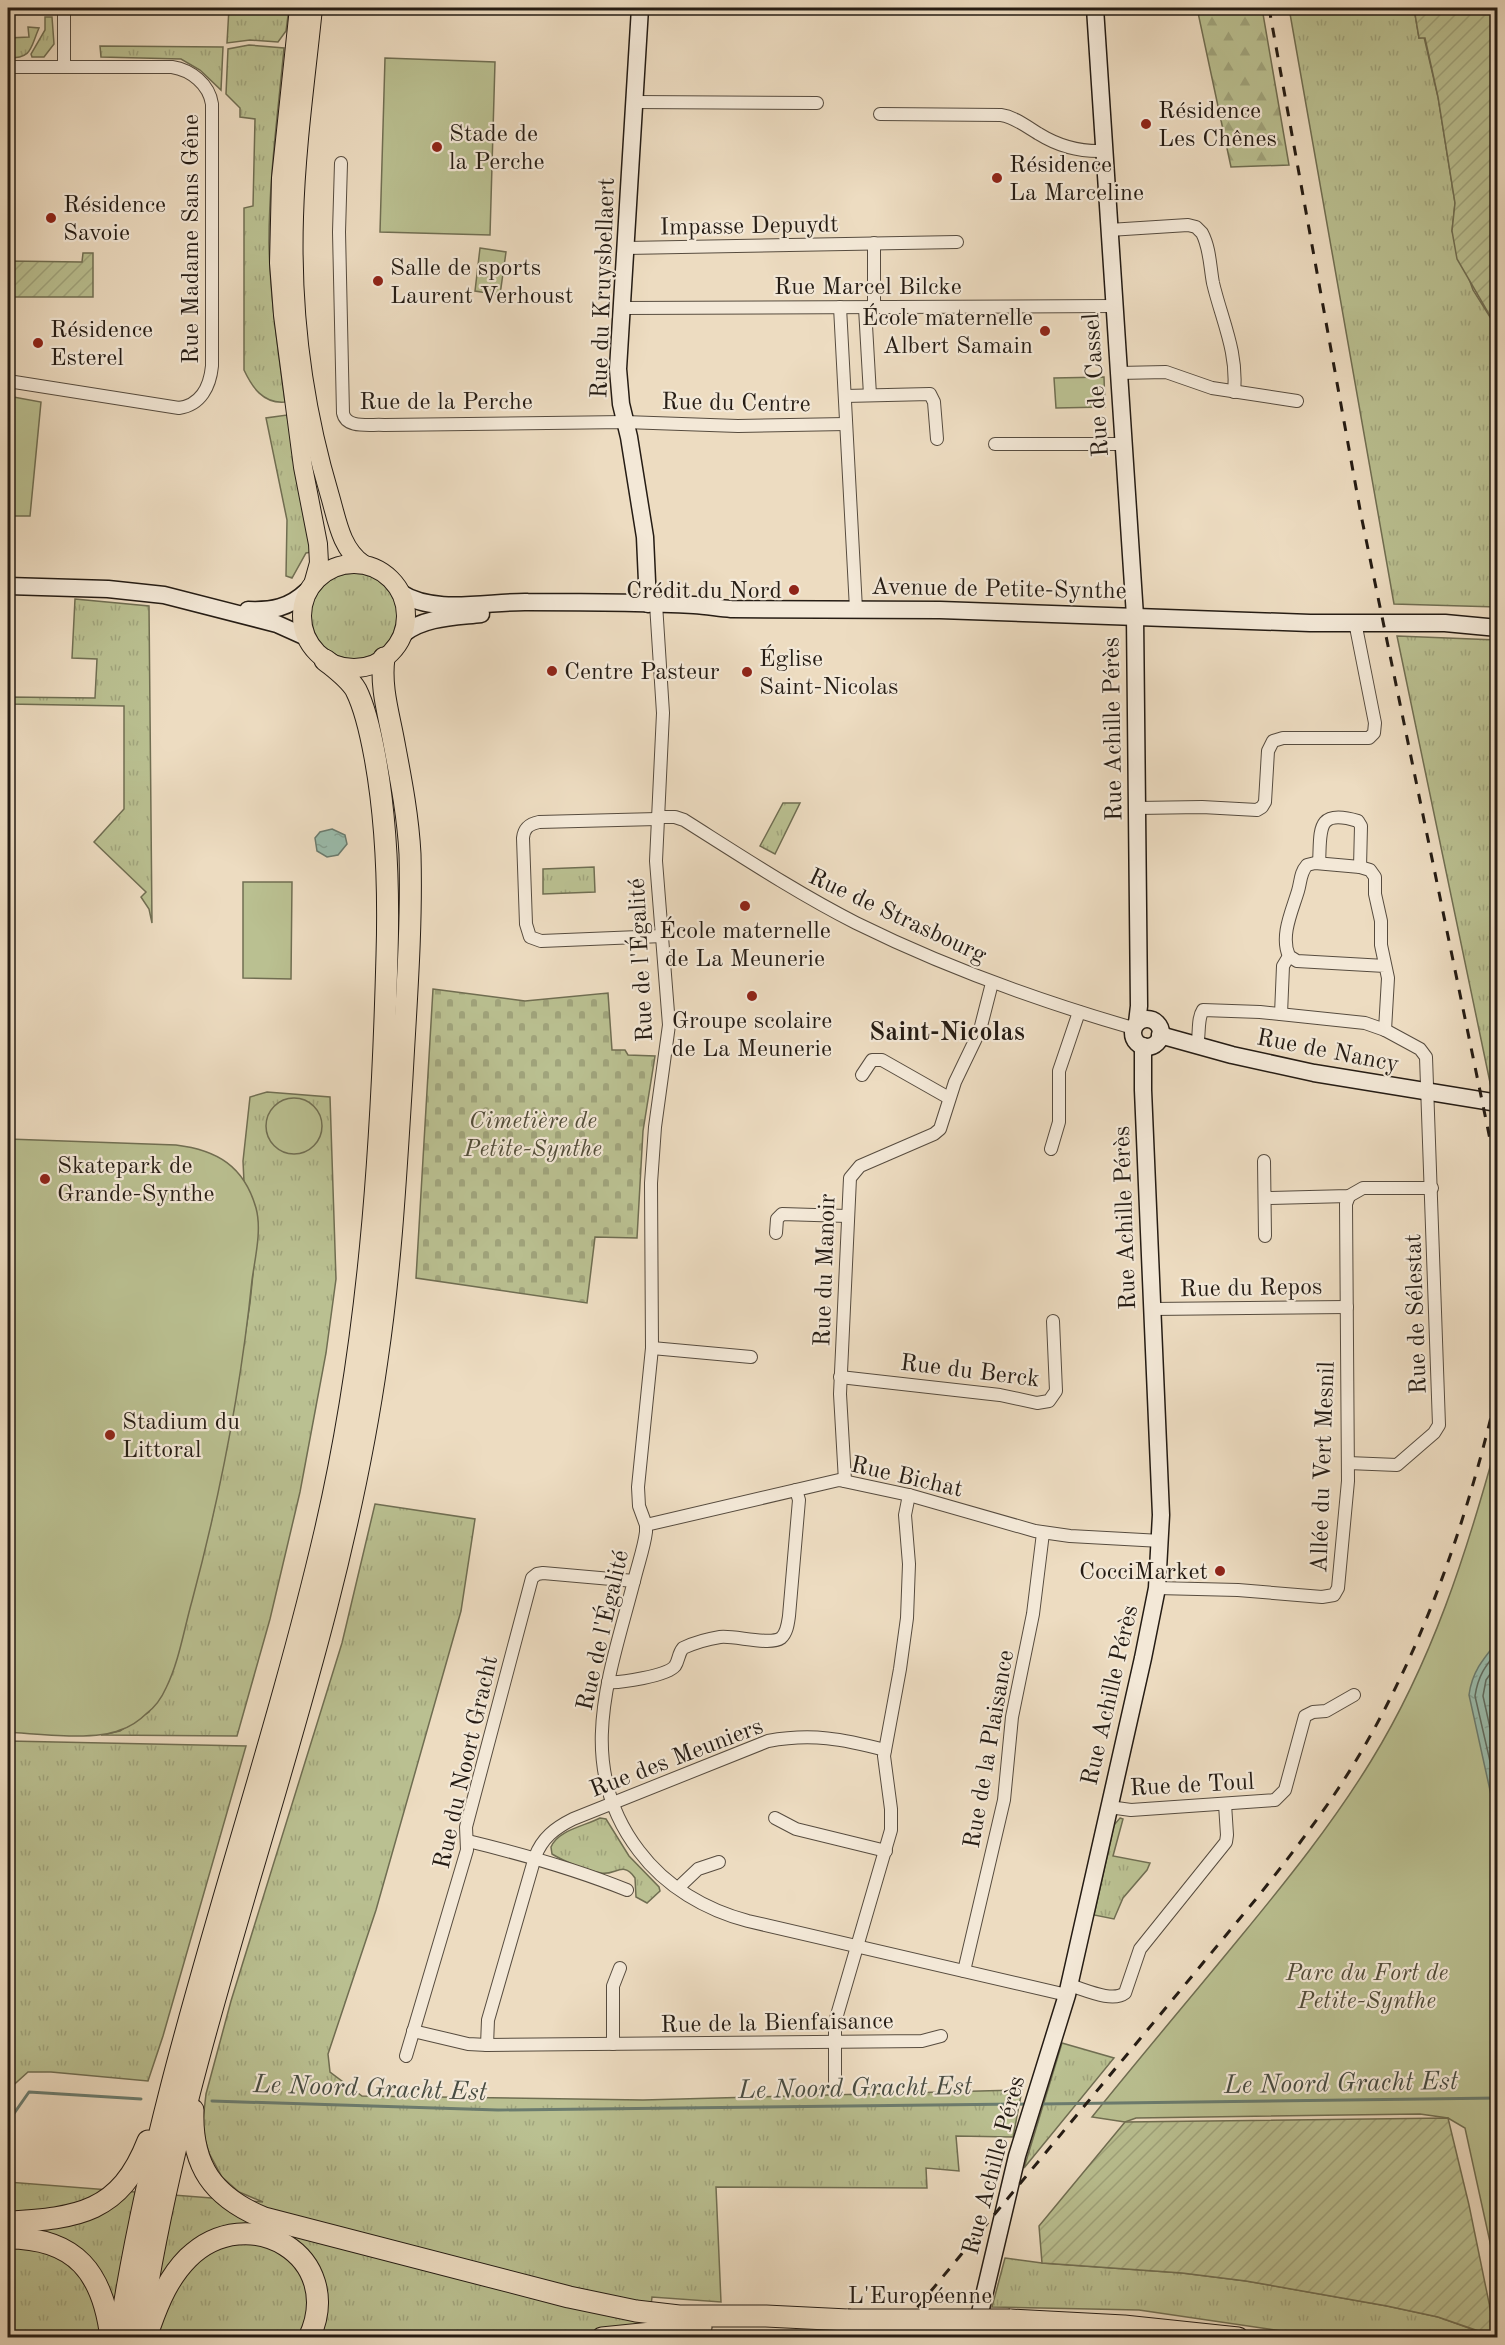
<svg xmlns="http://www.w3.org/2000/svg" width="1505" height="2345" viewBox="0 0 1505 2345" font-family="'Old Standard TT',serif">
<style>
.grass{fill:url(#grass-tufts);stroke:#706e52;stroke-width:1.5}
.forest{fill:url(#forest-firs);stroke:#706e52;stroke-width:1.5}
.cemetery{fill:url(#cemetery-stones);stroke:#706e52;stroke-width:1.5}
.park{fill:#bac091;stroke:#706e52;stroke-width:1.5}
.garden{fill:url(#garden-furrows);stroke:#706e52;stroke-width:1.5}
.water{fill:url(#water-ripples);stroke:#6b7c6f;stroke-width:1.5}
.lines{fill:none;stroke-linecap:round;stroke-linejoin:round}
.shore{stroke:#606c60;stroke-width:1.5}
.stream{stroke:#6b7c6f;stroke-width:3}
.street-casing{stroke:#574c3f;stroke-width:14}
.secondary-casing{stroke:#251c14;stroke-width:19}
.primary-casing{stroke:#251c14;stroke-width:20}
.highway-casing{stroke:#251c14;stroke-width:23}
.street{stroke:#f3e8d7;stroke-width:12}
.secondary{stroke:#f3e8d7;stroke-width:16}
.primary{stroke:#eddcc1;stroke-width:18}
.highway{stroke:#eddcc1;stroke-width:21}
.rail{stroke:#251c14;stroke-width:3;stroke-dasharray:10 10;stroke-linecap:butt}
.highway-bridge-casing{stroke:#251c14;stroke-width:23;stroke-linecap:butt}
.highway-bridge{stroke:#eddcc1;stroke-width:21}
.poi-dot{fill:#8f2418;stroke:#f3e8d7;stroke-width:2}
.labels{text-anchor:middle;stroke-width:4.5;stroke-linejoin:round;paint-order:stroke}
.poi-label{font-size:24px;fill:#251c14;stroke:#f3e8d7;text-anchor:start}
.street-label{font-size:24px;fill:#251c14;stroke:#f3e8d7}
.park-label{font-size:24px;font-style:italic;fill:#524d3a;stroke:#f3e8d7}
.neighbourhood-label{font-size:26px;font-weight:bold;fill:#251c14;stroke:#f3e8d7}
.water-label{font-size:26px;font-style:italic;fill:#484c42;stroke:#f3e8d7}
</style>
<defs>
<pattern id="grass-tufts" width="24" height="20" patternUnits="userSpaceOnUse" patternTransform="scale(1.5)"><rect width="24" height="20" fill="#bac091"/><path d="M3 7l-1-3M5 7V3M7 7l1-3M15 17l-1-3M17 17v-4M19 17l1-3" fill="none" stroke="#a0a47c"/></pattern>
<pattern id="forest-firs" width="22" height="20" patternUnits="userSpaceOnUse" patternTransform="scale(1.5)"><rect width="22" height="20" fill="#bac091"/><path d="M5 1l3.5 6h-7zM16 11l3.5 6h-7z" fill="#a0a47c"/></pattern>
<pattern id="cemetery-stones" width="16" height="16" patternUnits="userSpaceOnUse" patternTransform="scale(1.5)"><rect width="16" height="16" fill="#bac091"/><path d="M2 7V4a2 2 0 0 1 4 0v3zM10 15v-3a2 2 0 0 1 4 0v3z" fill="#a0a47c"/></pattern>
<pattern id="garden-furrows" width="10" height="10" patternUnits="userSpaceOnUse" patternTransform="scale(1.5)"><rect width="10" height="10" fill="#bac091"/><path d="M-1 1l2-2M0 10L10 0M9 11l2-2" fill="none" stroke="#a0a47c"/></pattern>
<pattern id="water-ripples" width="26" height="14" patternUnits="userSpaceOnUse" patternTransform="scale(1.5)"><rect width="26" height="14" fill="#9abcac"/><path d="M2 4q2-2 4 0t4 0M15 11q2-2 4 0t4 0" fill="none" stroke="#85a193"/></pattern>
</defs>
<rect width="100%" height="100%" fill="#eddcc1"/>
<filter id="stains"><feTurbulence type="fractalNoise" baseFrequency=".00333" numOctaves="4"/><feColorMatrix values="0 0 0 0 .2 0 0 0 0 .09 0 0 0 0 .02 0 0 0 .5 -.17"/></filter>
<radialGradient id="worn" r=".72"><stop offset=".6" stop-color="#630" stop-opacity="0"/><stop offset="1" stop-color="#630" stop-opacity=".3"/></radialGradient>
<g class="grass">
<polygon points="229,8 289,8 286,31 278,42 250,40 227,43"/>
<polygon points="1289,8 1414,8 1419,38 1424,37 1438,97 1455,203 1452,231 1473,290 1497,328 1497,607 1394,604"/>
<polygon points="45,17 52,17 54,44 44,57 32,57 31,54 45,30"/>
<path d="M 28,27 L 39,28 C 30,48 33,58 8,58 L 8,38 L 29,37 Z"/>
<path d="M 249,45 L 284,48 C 278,113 269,178 269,243 C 270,297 278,349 285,402 C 263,404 252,387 244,370 L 244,208 L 253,206 L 255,119 L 240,117 L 240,108 L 226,94 L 228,49 Z"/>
<polygon points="100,46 223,47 221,90 200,70 181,59 101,57"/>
<polygon points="287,415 312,552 306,553 292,578 286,576 287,520 266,418"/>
<circle cx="354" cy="616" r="43"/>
<polygon points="75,599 149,606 152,923 149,909 141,897 146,892 94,842 124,809 124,706 8,704 8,697 95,698 97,659 72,658"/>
<polygon points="1397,636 1497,640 1497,1093 1492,1092"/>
<polygon points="783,803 800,803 775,854 760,846"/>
<polygon points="594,867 595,892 543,894 543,869"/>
<polygon points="267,1092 330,1097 336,1279 326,1353 300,1492 270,1619 237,1736 101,1735 120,1731 149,1712 172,1673 212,1518 232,1420 250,1303 258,1225 256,1210 244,1182 243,1161 250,1097"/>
<polygon points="375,1504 475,1519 461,1611 376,1910 328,2054 330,2072 362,2096 643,2100 1022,2090 1013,2137 956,2136 959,2171 926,2168 927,2188 716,2187 721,2302 652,2297 647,2337 8,2337 8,2182 263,2202 239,2192 222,2177 209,2153 202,2129 206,2094 231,2001 342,1643"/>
<polygon points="8,1741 246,1746 163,2036 148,2081 51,2072 28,2072 8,2090"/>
<path d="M 600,1818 L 606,1819 L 629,1856 L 659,1887 L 660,1891 L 647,1903 L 636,1897 L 635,1878 C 623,1860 615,1876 601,1873 C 586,1870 565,1862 552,1854 L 551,1847 C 558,1830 585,1826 600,1818 Z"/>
<polygon points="1120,1818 1123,1819 1113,1856 1150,1863 1147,1870 1123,1898 1114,1919 1094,1915 1114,1825"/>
<polygon points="1062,2043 1114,2058 1024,2168"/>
<polygon points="1005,2258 1042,2263 1182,2273 1246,2281 1387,2306 1438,2317 1494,2337 1330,2338 1139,2310 992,2307"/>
</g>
<polygon class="forest" points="1197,8 1262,8 1289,165 1231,167"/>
<polygon class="cemetery" points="433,989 525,1001 608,993 612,1050 625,1050 628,1055 655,1056 643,1131 637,1238 595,1237 587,1303 416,1278"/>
<g class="park">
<polygon points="385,58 495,62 490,235 380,232"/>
<polygon points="480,248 506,252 500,295 475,291"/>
<polygon points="1104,377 1105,407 1056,408 1054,378"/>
<polygon points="8,396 41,402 30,516 8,516"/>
<polygon points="243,882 292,882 291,979 243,978"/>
<circle cx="294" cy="1126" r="28"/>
<path d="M 8,1139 L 176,1145 C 217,1150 244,1166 256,1208 C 262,1230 255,1258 252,1280 C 241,1388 220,1496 192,1601 C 184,1629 179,1662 166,1688 C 162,1697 155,1707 147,1713 C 140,1720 130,1727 120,1730 C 95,1741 36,1734 8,1732 Z"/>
<path d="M 1497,1442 L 1497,2274 L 1465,2128 L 1448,2118 L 1420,2114 L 1136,2118 L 1125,2122 L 1092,2117 C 1141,2056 1192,1996 1242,1935 C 1288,1879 1333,1823 1371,1761 C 1432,1662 1467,1552 1497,1442 Z"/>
</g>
<g class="garden">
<polygon points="1414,8 1492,8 1498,38 1497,328 1457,259 1452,231 1455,203 1438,97 1425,38 1419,38"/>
<polygon points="83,253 93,253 93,297 8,297 8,261 82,262"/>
<polygon points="1448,2118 1469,2205 1496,2337 1438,2317 1387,2306 1246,2281 1182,2273 1042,2263 1039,2226 1125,2122"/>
</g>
<g class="water">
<polygon points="332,829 345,835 347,844 338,855 327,857 317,851 315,838 320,832"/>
<path d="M 1497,1642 L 1497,1822 L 1469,1695 C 1472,1672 1483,1659 1497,1642 Z"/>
</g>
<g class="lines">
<g class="shore">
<path d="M 1498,1651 C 1485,1666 1478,1676 1475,1696 L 1498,1796"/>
<polyline points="1498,1663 1486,1680 1483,1696 1498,1764"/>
</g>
<g class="stream">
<polyline points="212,2101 498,2110 1028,2104"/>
<polyline points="1040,2104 1498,2098"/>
<polyline points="8,2122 29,2092 141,2099"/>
</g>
<g class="street-casing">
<g id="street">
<polyline points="64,8 64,67"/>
<polyline points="1497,8 1498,8"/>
<path d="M 8,67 L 172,67 C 191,70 209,84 212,104 L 212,366 C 210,386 201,405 179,408 L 8,381"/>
<polyline points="634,102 817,103"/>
<path d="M 880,114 L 1001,115 C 1015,117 1027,127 1039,134 C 1060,147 1080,152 1104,151"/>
<path d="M 341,163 L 339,232 L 343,413 C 346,429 370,424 384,425 L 625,422 L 738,426 L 846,424"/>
<path d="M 1109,230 L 1188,225 L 1196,227 L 1202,233 C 1210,248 1210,267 1213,283 C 1222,321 1238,352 1234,392"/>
<polyline points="874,243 874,307"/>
<polyline points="626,248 957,242"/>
<polyline points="840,307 856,609"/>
<polyline points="622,308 1114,306"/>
<polyline points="865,308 870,395"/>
<polyline points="1119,373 1166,372 1212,388 1297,401"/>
<polyline points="845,396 930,394 934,402 937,439"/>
<polyline points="995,444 1124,444"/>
<path d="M 656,604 L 663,713 L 656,861 L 669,1025 L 655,1127 L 651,1183 L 652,1348 L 638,1487 L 639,1506 L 646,1525 L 646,1532 C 644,1548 638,1564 634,1581 C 610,1674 573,1765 639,1851 C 666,1887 706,1910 748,1921 L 1067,1995"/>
<polyline points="1137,808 1202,807 1257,810 1262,807 1265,802 1268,751 1273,741 1283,738 1369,738 1374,733 1375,723 1355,622"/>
<path d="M 657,817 L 675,817 L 684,820 C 741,856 797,893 856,923 C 945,967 1039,1001 1133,1028"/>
<path d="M 657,819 L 539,822 C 529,824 524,828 523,838 L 526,924 L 530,937 L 541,941 L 663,936"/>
<path d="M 1319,863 C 1321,831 1315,808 1358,821 L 1361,826 L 1360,867"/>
<path d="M 1385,966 L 1297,961 L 1289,956 C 1280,936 1292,911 1298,891 C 1301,881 1300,873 1307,865 L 1315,863 L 1360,867 L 1370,870 L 1375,877 L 1375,894 L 1381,921 L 1381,945 L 1388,978 L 1385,1030"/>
<polyline points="1281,1014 1283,966 1289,956"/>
<path d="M 1197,1045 C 1200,1034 1197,1019 1203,1010 L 1260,1012 L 1365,1023 L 1385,1030 L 1420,1049 L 1426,1057 L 1439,1425 L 1434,1433 L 1397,1465 L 1348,1463"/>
<polyline points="862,1075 872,1060 882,1060 949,1098"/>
<polyline points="1051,1149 1059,1122 1059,1071 1079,1012"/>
<polyline points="1264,1161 1265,1236"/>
<polyline points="1265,1198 1349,1196 1363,1188 1432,1188"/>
<polyline points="776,1233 777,1219 782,1214 847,1216"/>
<polyline points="1152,1309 1347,1307"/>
<polyline points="652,1348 751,1357"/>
<polyline points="840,1377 1000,1395 1037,1403 1049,1401 1056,1391 1053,1321"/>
<polyline points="845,1481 840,1394 850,1178 860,1166 934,1134 940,1129 955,1082 980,1030 992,983"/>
<polyline points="646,1525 839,1480 909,1495 1035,1531 1070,1536 1161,1541"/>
<polyline points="1157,1588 1238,1590 1322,1597 1334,1595 1338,1588 1348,1481 1346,1204 1349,1196"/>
<path d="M 608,1682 C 620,1683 667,1676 675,1666 C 679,1660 678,1654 683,1648 C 694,1643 707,1639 720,1637 C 734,1635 770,1646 781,1638 C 787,1633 788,1623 789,1616 L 799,1500 L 796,1490"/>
<polyline points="1109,1807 1131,1810 1275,1800 1285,1790 1305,1716 1313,1712 1326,1711 1354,1695"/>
<polyline points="775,1818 796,1829 886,1851"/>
<path d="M 468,1841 C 522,1854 575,1869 627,1890"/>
<polyline points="678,1888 698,1869 719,1862"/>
<polyline points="964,1971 1004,1800 1012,1717 1033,1614 1043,1533"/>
<path d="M 1069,1985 C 1084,1989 1112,2003 1125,1993 L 1140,1949 L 1226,1842 L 1227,1835 L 1225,1804"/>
<polyline points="413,2031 468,2044 487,2045 922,2041 941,2036"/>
<polyline points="613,2044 613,1986 620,1968"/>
<path d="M 487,2045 L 488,2020 L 535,1857 C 542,1838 555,1828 573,1819 L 768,1741 C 812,1733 843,1739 885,1750"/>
<polyline points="406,2056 467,1850 466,1827 532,1578 537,1574 543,1573 634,1581"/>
<polyline points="835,2085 835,2022 891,1830 891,1809 884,1756 900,1669 907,1618 909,1564 905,1515 909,1495"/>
</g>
</g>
<g class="secondary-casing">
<g id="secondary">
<polyline points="640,8 618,369 621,404 629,437 645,537 648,604"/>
<polyline points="1095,8 1135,616 1139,1006 1137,1023"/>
<polyline points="8,586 108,589 164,595 277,624 306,637"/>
<path d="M 401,593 C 434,615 490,601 528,602 C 583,602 639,602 694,605 C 707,606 719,608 731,609 L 940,610 L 1310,623 L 1445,623 L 1498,628"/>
<path d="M 248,610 C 272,611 289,608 307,591"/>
<path d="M 403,634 C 424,617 455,617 481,614"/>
<circle cx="1147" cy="1033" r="14"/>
<polyline points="1160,1035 1232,1055 1314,1073 1498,1103"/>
<polyline points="974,2338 1017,2156 1067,1995 1143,1658 1157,1588 1161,1515 1143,1090 1143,1046"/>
</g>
</g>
<g class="primary-casing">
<g id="primary">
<polyline points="299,8 281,178 279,263 283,315 303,467 318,544 319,563 314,581"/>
<path d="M 313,8 C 306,77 296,147 294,217 C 291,311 303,406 330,496 C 337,520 341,549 363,564"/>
<circle cx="354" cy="616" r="52"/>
</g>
</g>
<g class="highway-casing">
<g id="highway">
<path d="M 193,2110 C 191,2166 213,2197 264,2218 L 569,2297 L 636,2311 L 679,2316 L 766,2316 L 848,2320"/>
<path d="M 8,2222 C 78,2218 120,2213 148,2141"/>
<path d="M 8,2238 C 76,2238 103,2273 111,2338"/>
<polyline points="1010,2320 1124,2326 1238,2338"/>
<path d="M 150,2326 C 159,2301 169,2277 188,2258 C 248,2199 347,2256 309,2338"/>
<path d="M 119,2338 C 160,2062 262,1802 325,1532 C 369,1343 382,1149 387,955 C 389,888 387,823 375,757 C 371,735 366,710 356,690 C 349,678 336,669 325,660"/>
<path d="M 139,2338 C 187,2004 330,1693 377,1360 C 391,1266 396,1172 402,1077 C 406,1003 412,929 410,854 C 408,816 401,780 394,743 C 389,715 380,687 384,658"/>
<polyline points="602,2338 701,2328"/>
</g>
</g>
<use href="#street" class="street"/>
<use href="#secondary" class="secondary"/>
<use href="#primary" class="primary"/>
<use href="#highway" class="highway"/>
<g class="rail">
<polyline points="1269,8 1361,515 1498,1178"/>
<path d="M 892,2338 L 1256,1899 C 1295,1850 1333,1801 1364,1747 C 1428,1636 1469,1513 1498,1388"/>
</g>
<g class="highway-bridge-casing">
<polyline id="highway-bridge" points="848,2320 1010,2320"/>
</g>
<use href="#highway-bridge" class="highway-bridge"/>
</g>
<g class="poi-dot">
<circle cx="1146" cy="124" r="6"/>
<circle cx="437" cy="147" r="6"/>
<circle cx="997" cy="178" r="6"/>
<circle cx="51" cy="218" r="6"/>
<circle cx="378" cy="281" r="6"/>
<circle cx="1045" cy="331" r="6"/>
<circle cx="38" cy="343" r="6"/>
<circle cx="794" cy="590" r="6"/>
<circle cx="552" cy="671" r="6"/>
<circle cx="747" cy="672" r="6"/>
<circle cx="745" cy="906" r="6"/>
<circle cx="752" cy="996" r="6"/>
<circle cx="45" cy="1179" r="6"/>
<circle cx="110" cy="1435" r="6"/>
<circle cx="1220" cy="1571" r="6"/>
</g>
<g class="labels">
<g class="poi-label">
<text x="1158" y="118">Résidence<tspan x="1158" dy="28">Les Chênes</tspan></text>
<text x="449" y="141">Stade de<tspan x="449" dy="28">la Perche</tspan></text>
<text x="1009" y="172">Résidence<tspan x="1009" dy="28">La Marceline</tspan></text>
<text x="63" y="212">Résidence<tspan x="63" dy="28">Savoie</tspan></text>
<text x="390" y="275">Salle de sports<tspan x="390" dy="28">Laurent Verhoust</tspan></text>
<text x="1033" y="325" text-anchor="end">École maternelle<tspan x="1033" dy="28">Albert Samain</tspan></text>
<text x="50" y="337">Résidence<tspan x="50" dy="28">Esterel</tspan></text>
<text x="782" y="598" text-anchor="end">Crédit du Nord</text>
<text x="759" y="666">Église<tspan x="759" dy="28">Saint-Nicolas</tspan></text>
<text x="564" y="679">Centre Pasteur</text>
<text x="745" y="938" text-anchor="middle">École maternelle<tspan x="745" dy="28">de La Meunerie</tspan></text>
<text x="752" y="1028" text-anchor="middle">Groupe scolaire<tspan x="752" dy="28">de La Meunerie</tspan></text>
<text x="57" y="1173">Skatepark de<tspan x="57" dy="28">Grande-Synthe</tspan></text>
<text x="122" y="1429">Stadium du<tspan x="122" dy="28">Littoral</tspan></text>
<text x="1208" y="1579" text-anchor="end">CocciMarket</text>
</g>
<g class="street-label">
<text transform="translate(749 225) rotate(-1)" y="8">Impasse Depuydt</text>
<text transform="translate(190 239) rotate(-90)" y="8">Rue Madame Sans Gêne</text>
<text x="868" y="294">Rue Marcel Bilcke</text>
<text transform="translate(602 288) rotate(-88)" y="8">Rue du Kruysbellaert</text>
<text transform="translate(1095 385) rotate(-94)" y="8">Rue de Cassel</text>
<text x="446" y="409">Rue de la Perche</text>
<text transform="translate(736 402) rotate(1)" y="8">Rue du Centre</text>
<text transform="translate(999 588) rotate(1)" y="8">Avenue de Petite-Synthe</text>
<text transform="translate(1112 729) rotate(-91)" y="8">Rue Achille Pérès</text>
<text transform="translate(898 915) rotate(25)" y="8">Rue de Strasbourg</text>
<text transform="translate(640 960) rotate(-93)" y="8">Rue de l'Égalité</text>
<text transform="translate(1328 1050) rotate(11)" y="8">Rue de Nancy</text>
<text transform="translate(1124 1218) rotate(-92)" y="8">Rue Achille Pérès</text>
<text transform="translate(824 1270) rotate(-88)" y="8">Rue du Manoir</text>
<text transform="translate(1251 1287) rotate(-1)" y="8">Rue du Repos</text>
<text transform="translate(1415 1314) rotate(-92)" y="8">Rue de Sélestat</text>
<text transform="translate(970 1370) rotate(7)" y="8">Rue du Berck</text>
<text transform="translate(1322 1467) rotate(-88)" y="8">Allée du Vert Mesnil</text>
<text transform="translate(907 1476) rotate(13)" y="8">Rue Bichat</text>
<text transform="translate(602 1630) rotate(-77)" y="8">Rue de l'Égalité</text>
<text transform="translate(1109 1695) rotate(-77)" y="8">Rue Achille Pérès</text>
<text transform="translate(988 1749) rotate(-80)" y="8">Rue de la Plaisance</text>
<text transform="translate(676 1757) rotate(-21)" y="8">Rue des Meuniers</text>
<text transform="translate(465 1762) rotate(-77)" y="8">Rue du Noort Gracht</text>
<text transform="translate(1192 1784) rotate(-3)" y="8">Rue de Toul</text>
<text transform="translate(777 2022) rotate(-1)" y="8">Rue de la Bienfaisance</text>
<text transform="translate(993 2165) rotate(-75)" y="8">Rue Achille Pérès</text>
<text x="920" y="2303">L'Européenne</text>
</g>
<g class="park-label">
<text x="533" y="1128">Cimetière de<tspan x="533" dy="28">Petite-Synthe</tspan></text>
<text x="1367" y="1980">Parc du Fort de<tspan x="1367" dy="28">Petite-Synthe</tspan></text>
</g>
<g class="neighbourhood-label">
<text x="947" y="1040">Saint-Nicolas</text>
</g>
<g class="water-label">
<text transform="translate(1341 2082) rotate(-1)" y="9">Le Noord Gracht Est</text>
<text transform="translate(370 2087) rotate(2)" y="9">Le Noord Gracht Est</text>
<text transform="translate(855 2087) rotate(-1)" y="9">Le Noord Gracht Est</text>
</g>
</g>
<rect width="1505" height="2345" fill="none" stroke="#eddcc1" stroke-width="30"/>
<rect x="9" y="9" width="1487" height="2327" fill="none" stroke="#251c14" stroke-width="3"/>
<rect x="15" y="15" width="1475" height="2315" fill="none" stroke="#251c14" stroke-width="1.5"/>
<rect width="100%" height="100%" filter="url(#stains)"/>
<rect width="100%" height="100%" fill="url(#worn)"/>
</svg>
